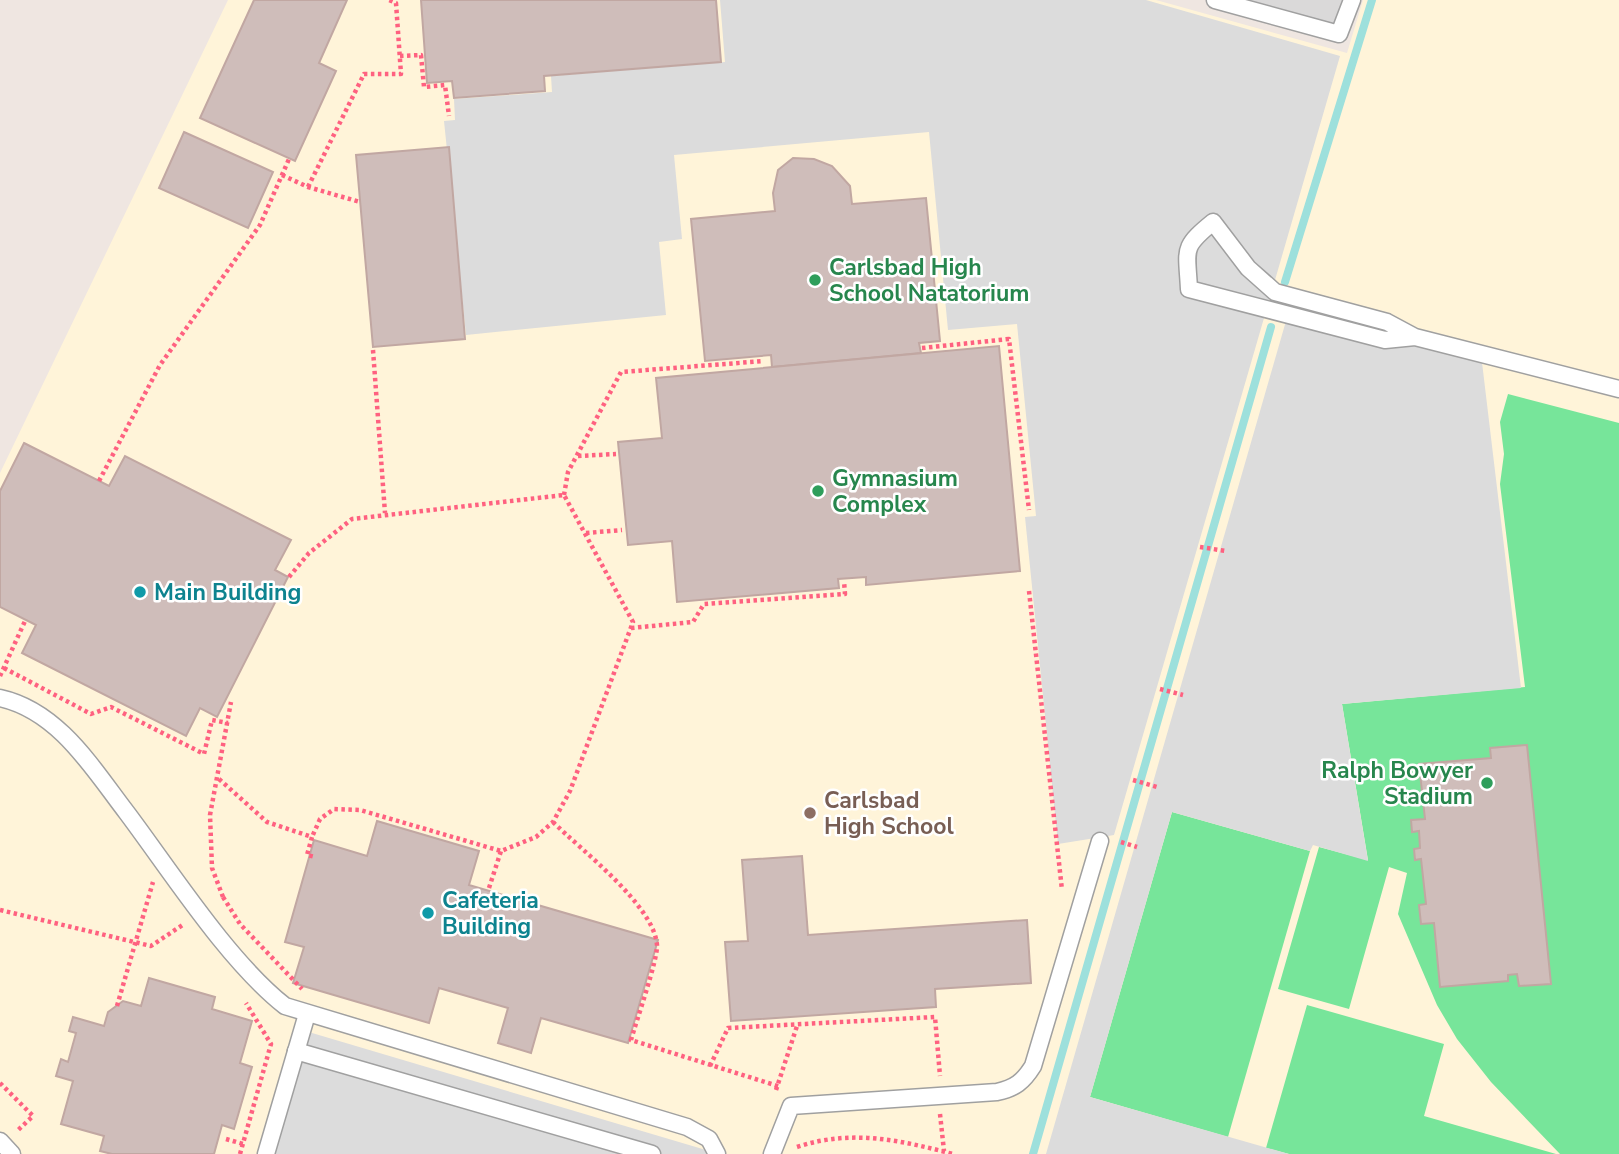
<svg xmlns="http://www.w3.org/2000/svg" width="1619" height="1154" viewBox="0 0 1619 1154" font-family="'Nunito Sans',sans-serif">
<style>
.residential{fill:#dad9d9}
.education{fill:#fff4d9}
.pitch{fill:#77e59a}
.parking{fill:#dcdcdc}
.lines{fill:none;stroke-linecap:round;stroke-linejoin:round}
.stream{stroke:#9de0dc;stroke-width:8}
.building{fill:#cfbdba;stroke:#c1a7a2;stroke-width:2}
.lane-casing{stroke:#a0a0a0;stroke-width:19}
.path{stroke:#ff6180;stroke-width:4.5;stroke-dasharray:3.5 3.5;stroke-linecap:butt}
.lane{stroke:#fff;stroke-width:16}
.leisure-dot{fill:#2e9e5b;stroke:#fff;stroke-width:2.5}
.culture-dot{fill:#0f9aa8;stroke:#fff;stroke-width:2.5}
.education-dot{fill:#8d6e63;stroke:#fff;stroke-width:2.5}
.labels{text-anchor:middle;stroke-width:5;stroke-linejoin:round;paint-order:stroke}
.leisure-label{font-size:23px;font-weight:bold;fill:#27864d;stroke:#fff;text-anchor:start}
.culture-label{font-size:23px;font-weight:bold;fill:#0d838f;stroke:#fff;text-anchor:start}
.education-label{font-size:23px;font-weight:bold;fill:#785e54;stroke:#fff;text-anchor:start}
</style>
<rect width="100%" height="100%" fill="#efe6e1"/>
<polygon class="residential" points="1215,0 1352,0 1339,34"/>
<polygon class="education" points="228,0 1156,0 1347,53 1363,0 1619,0 1619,1154 0,1154 0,473"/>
<g class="pitch">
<polygon points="1508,394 1619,423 1619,1154 1560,1154 1491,1082 1457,1039 1437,1005 1398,914 1407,873 1389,867 1349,1009 1278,989 1319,847 1368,860 1342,704 1525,687 1500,484 1504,454 1500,422"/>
<polygon points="1172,812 1310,851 1228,1137 1090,1097"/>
<polygon points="1307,1005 1444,1044 1424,1116 1556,1154 1289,1154 1266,1148"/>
</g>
<g class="parking">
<polygon points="720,0 1146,0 1340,56 1114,835 1058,844 1025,517 1036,516 1017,324 948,330 929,132 674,155 682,239 659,242 666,315 466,335 444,121 455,120 454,99 552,92 551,76 725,62"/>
<polygon points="1288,314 1481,354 1521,688 1342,704 1368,861 1313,845 1310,851 1172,812 1090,1097 1289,1154 1046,1154"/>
<polygon points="302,1030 716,1153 717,1154 266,1154"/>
</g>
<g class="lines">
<g class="stream">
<polyline points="1285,282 1372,0"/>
<polyline points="1033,1154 1271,327"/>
</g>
</g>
<g class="building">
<polygon points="254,0 347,0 319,63 336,71 295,161 200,118"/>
<polygon points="421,0 716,0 721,62 544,76 545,91 454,98 452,81 427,83"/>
<polygon points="184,132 273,172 248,228 159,188"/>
<polygon points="449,147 465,339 373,347 356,155"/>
<polygon points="793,158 814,159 832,166 850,186 852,204 926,198 940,341 919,343 921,353 772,367 771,355 705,361 691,219 775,211 773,193 778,170"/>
<polygon points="999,346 1020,571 866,585 866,577 838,579 839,588 677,602 672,541 628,545 618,442 662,438 656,378"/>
<polygon points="24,443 109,486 125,456 291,540 275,570 288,577 217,717 200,708 186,736 22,653 36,625 0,607 0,491"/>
<polygon points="1527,745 1551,984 1519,986 1517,974 1508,975 1508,981 1440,987 1434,923 1421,924 1419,905 1426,904 1421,859 1415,860 1414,849 1420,848 1419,831 1412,832 1411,820 1425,819 1419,764 1491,758 1490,748"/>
<polygon points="377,821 479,851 469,885 658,940 628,1043 541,1018 531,1053 498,1043 508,1008 439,988 429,1023 293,983 304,947 285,942 314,840 367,856"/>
<polygon points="802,856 808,935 1027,920 1031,983 935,989 936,1007 731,1021 725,942 748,941 742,860"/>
<polygon points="149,978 215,997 212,1009 252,1021 240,1063 252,1067 234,1129 222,1125 214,1154 112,1154 100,1151 104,1136 61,1124 73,1081 56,1076 61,1059 68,1062 76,1033 69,1031 73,1017 104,1026 108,1012 123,1001 141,1006"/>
</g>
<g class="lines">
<g class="lane-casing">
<g id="lane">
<polyline points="1215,0 1339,34 1352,0"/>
<path d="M 1415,337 L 1385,340 L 1189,289 C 1187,249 1181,248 1213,222 L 1248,268 L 1275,292 L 1387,322 L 1415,337 L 1619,389"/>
<path d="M 0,698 C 59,711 93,769 127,813 C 172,873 228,961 285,1006 L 687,1127 L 709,1139 L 717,1154"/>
<polyline points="296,1051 652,1154"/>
<polyline points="0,1141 12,1154"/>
<polyline points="266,1154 307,1014"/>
<path d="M 772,1154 L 791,1106 L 997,1092 C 1015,1088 1023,1082 1033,1066 L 1100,841"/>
</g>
</g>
<g class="path">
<polyline points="400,56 421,55 424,87 445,85 449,116"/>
<polyline points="282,175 308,187 360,202"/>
<polyline points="308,187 364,74 401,74 396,3 389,0"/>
<polyline points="922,348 1009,339 1029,510"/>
<polyline points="373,350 385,513"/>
<polyline points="578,456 616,454"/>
<polyline points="99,481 160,365 260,225 289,159"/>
<polyline points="564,495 568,472 621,372 764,361"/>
<polyline points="586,533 622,530"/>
<polyline points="1200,547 1226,551"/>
<polyline points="289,577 309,553 352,519 564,495 633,622 570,791 553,822 536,837 501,851 360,810 334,809 320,819 312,837"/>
<polyline points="1029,591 1062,890"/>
<polyline points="631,628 693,622 704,604 845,594 844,581"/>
<polyline points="4,668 91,714 111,707 204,754 212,720 228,723"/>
<polyline points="0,676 25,621"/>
<polyline points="1160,689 1183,695"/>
<polyline points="219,779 267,822 312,837 307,855 315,857"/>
<polyline points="1133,780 1157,787"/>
<path d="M 553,822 C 581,850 654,905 657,945 C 658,959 636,1022 631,1040 L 781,1087"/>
<polyline points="1121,842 1137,847"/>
<polyline points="489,888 501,851"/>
<polyline points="223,897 240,924 302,989"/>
<polyline points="223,897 212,868 210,815 231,702"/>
<polyline points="0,910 151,946 184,924"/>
<polyline points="117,1006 153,882"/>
<polyline points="710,1066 728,1028 935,1017 940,1076"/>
<polyline points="0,1083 33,1116 17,1131"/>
<polyline points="776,1090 797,1026"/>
<polyline points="940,1114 944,1151"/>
<polyline points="226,1139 243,1144"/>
<path d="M 797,1147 C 851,1129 900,1140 953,1154"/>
<polyline points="240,1154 271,1044 246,1003"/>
</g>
<use href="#lane" class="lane"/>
</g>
<g class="leisure-dot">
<circle cx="815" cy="280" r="7"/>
<circle cx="818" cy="491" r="7"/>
<circle cx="1487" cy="783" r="7"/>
</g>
<g class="culture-dot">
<circle cx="140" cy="592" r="7"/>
<circle cx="428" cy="913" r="7"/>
</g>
<circle class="education-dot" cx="810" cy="813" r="7"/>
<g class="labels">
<g class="leisure-label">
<text x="829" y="275">Carlsbad High<tspan x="829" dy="26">School Natatorium</tspan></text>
<text x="832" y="486">Gymnasium<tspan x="832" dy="26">Complex</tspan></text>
<text x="1473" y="778" text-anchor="end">Ralph Bowyer<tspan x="1473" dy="26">Stadium</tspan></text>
</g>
<g class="culture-label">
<text x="154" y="600">Main Building</text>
<text x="442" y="908">Cafeteria<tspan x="442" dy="26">Building</tspan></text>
</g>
<g class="education-label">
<text x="824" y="808">Carlsbad<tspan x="824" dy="26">High School</tspan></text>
</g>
</g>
</svg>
